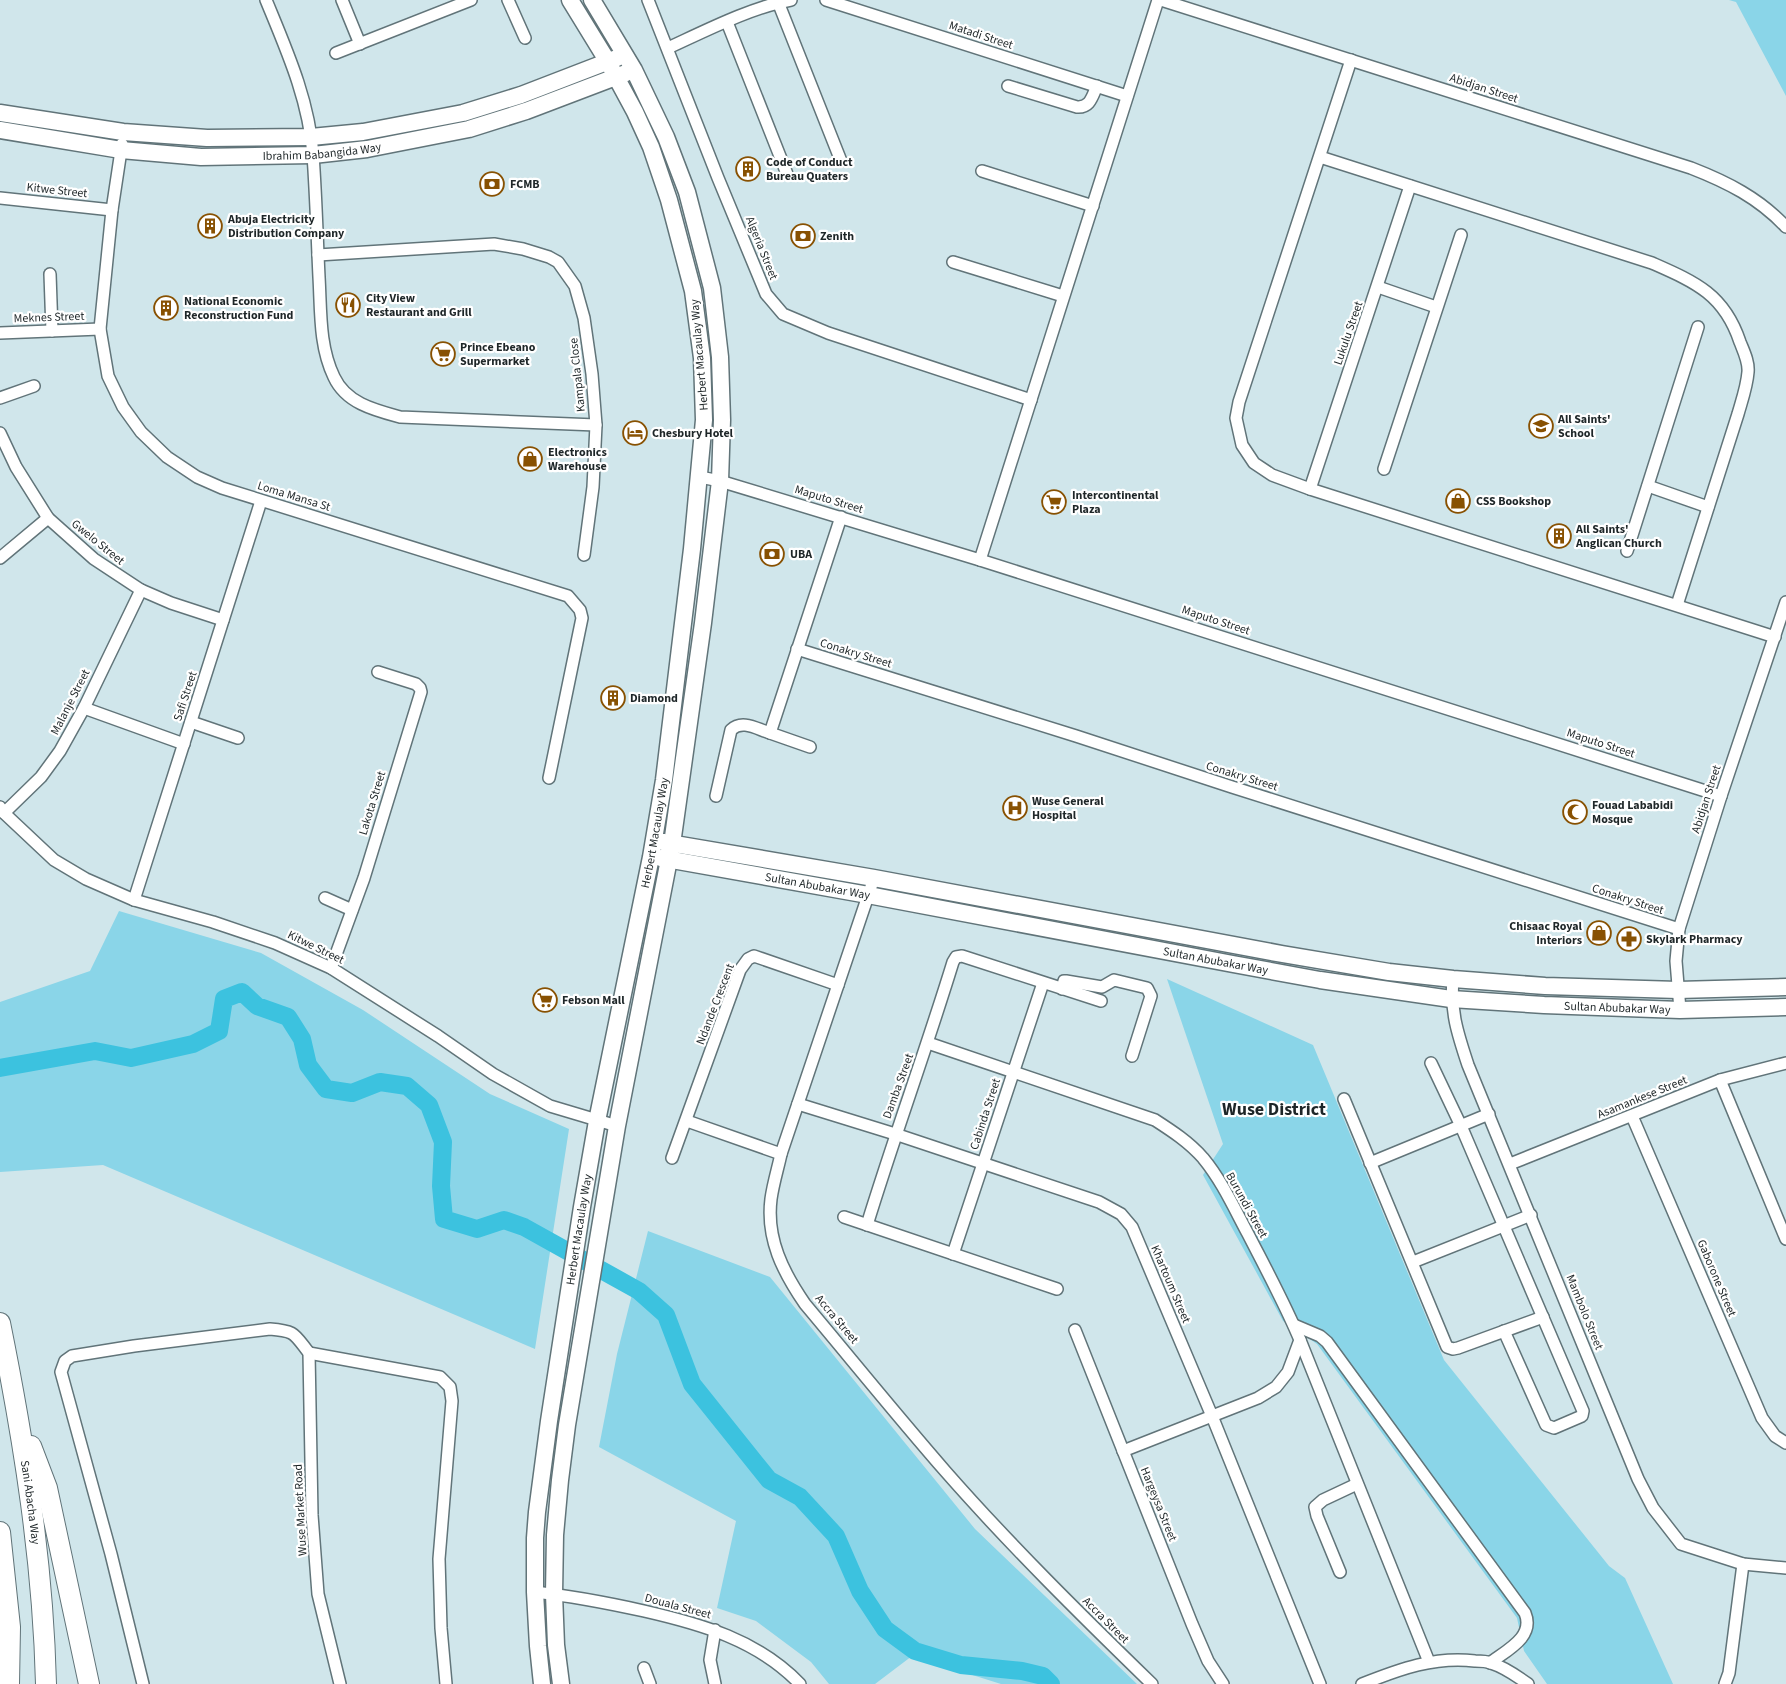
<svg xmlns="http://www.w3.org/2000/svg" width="1786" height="1684" viewBox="0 0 1786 1684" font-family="'Source Sans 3',sans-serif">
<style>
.green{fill:#8ad5e8}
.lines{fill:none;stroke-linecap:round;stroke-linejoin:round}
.river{stroke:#3cc2df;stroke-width:18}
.minor-casing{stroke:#617479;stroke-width:14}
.secondary-casing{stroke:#617479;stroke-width:19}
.motorway-casing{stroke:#617479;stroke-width:22}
.minor{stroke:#fff;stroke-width:11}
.secondary{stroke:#fff;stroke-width:16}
.motorway{stroke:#fff;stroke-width:20}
.labels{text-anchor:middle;stroke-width:4.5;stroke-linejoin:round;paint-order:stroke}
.street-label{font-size:12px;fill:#1e2628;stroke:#fff}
.poi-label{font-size:12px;font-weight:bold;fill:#1e2628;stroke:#fff;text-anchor:start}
.district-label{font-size:18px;font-weight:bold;fill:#1e2628;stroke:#fff}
</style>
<rect width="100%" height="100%" fill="#d0e6eb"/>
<g class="green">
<polygon points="1729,0 1786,0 1786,96 1736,2"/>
<polygon points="119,911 261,953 363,1010 490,1094 569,1129 535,1349 103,1165 0,1172 0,1002 90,971"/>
<polygon points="1167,979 1313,1045 1444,1360 1609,1566 1625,1578 1673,1684 1547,1684 1524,1651 1517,1618 1317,1344 1283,1321 1203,1175 1223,1144"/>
<polygon points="648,1231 770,1277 975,1529 1137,1684 1001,1684 912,1656 875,1684 829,1684 811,1662 756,1621 717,1608 736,1521 599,1447 617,1354"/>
</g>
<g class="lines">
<polyline class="river" points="0,1068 95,1051 131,1058 193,1044 219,1031 224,999 242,992 257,1006 288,1017 302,1039 308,1065 326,1089 352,1093 380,1082 407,1086 429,1105 443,1142 441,1186 444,1219 477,1229 504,1220 524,1227 639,1291 666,1315 692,1384 769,1480 800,1497 836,1536 860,1591 885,1629 915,1651 961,1665 1022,1671 1043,1676 1051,1684"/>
<g class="minor-casing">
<g id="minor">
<path d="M 266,0 C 287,51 309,100 313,155 C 316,196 317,236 319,277 C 321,311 319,346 334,377 C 346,403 374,410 400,417 L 596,425"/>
<polyline points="342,0 360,44"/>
<polyline points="508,0 525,38"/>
<polyline points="648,0 718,178 766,294 783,314 828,333 1031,400"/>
<polyline points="826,0 1127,96"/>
<path d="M 1161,0 L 1691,168 C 1727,182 1759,198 1786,227"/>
<polyline points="778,2 841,161"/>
<polyline points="727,22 787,174"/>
<path d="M 668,48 C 705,31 752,7 791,0"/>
<polyline points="336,53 471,0"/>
<polyline points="1351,60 1239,402 1236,418 1242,445 1254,463 1272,475 1310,489 1775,637"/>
<path d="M 1008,86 L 1077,107 C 1090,108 1092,97 1097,86"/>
<polyline points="122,144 112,210 100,329 108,376 123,407 141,432 167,457 197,477 222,488 568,596 580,610 582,618 549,778"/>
<path d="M 1320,157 L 1652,263 C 1695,282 1724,294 1740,342 C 1744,352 1749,362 1748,372 C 1747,386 1742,400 1738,414 L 1677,605"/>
<polyline points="982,171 1093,206"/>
<polyline points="0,198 112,210"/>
<polyline points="318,255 494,244 523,249 549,257 558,262 575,286 584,318 592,374 596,425 593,487 584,555"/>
<polyline points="953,262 1063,296"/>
<polyline points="50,274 52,331"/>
<polyline points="1378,287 1436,307"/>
<polyline points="0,333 100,329"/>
<polyline points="0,398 34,386"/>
<polyline points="0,433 16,467 48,518 94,559 141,590 171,603 223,620"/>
<polyline points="1384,469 1461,235"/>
<polyline points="700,477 720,481 980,560 1721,796"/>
<polyline points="1648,486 1708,507"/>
<polyline points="1310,489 1410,186"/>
<polyline points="1627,551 1698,327"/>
<polyline points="0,558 48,518"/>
<polyline points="980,560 1158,0"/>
<polyline points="797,649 1076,736 1232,787 1679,929"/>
<polyline points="84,708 184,744"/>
<polyline points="191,722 238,738"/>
<polyline points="810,747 770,733 841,517"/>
<path d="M 716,796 L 731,730 C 742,719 757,729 770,733"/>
<polyline points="0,807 4,813 54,860 86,879 134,900 213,922 275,943 331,968 438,1036 493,1074 550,1106 617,1126"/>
<polyline points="4,813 41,777 60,751 84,708 141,590"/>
<path d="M 874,878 L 781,1154 C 778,1168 773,1184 771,1199 C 766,1239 783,1272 805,1304 C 852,1360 898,1417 946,1472 C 1011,1546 1082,1616 1152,1684"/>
<polyline points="325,898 352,910"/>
<polyline points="134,900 261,501"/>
<polyline points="331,968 364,878 421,692 420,688 416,684 378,672"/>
<path d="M 1453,979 C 1450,1011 1458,1035 1468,1065 L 1638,1479 L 1653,1508 L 1681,1544 L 1743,1564 L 1786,1568"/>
<polyline points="1062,989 1064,981 1066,981 1102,987 1114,980 1147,988 1151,996 1132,1056"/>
<polyline points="1680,1010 1676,961 1679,929 1721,796 1786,602"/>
<path d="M 928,1043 L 1155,1120 C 1172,1131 1189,1142 1203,1158 C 1222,1181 1234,1208 1248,1234 C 1266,1269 1285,1304 1300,1340 L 1288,1372 L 1276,1387 L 1258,1398 L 1123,1451"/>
<polyline points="1431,1063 1461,1126 1583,1411 1582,1416 1554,1428 1546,1425 1504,1331"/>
<polyline points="1720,1080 1786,1239"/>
<polyline points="1344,1099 1447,1347 1453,1349 1458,1348 1543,1317"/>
<polyline points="798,1104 895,1134 1099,1202 1121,1214 1132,1227 1212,1416 1320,1684"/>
<polyline points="1632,1116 1762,1418 1775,1436 1786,1443"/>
<polyline points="687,1121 781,1154"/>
<polyline points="672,1158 740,970 748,959 754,956 838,985"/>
<polyline points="1370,1163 1489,1114"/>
<polyline points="1510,1164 1720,1080 1786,1063"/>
<polyline points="844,1217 1057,1289"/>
<path d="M 867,1225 C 894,1137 926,1050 953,962 L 956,957 L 962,956 L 1101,1001"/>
<polyline points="953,1254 1043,983"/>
<polyline points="1413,1262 1531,1215"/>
<path d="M 1294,1325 L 1320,1336 L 1327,1342 L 1525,1613 C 1535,1637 1507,1650 1490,1663"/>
<polyline points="1075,1330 1192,1624 1208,1661 1223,1684"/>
<polyline points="1300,1340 1429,1662"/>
<polyline points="309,1353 440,1377 450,1387 452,1401 439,1559 441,1628 446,1684"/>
<polyline points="1340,1572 1317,1516 1315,1507 1323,1500 1357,1484"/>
<path d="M 535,1592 C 571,1596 608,1603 644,1611 C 701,1624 758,1640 800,1684"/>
<polyline points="715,1630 710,1660 715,1684"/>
<polyline points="644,1668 650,1684"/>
<path d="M 143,1684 L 111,1554 L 61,1372 L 65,1361 L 72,1356 L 134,1346 L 270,1329 C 296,1331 294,1334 309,1353 L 312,1515 L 318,1594 L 340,1684"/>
<path d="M 1362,1684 C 1400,1669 1435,1656 1475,1661 C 1480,1661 1486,1661 1491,1663 C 1504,1667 1517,1676 1528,1684"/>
<polyline points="1725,1684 1729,1673 1743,1564"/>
</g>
</g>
<g class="secondary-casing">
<g id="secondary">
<polyline points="0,113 123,132 207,138 311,137 363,132 463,113 521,95 617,58"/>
<path id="s1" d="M 0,130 L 121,150 L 201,157 L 313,155 L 367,149 L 469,129 L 526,111 L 626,73"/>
<polyline points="663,842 874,878 1282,954 1389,972 1453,979 1545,986 1678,990 1786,987"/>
<path id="s2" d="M 661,858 L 868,895 L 1233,964 L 1320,980 L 1451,999 L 1544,1005 L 1680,1010 L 1786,1007"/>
<path id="s3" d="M 542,1684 L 538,1646 L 535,1592 L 535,1538 L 537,1512 L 549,1421 L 582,1207 L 597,1121 L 651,857 L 664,780 L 692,549 L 704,420 L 702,358 L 693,291 L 669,200 L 651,147 L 635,112 L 608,62 L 570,0"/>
<polyline points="561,1684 556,1645 554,1594 555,1535 560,1480 567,1425 617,1126 672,844 703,623 720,481 722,420 720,357 712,288 687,192 666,137 634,70 592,0"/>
</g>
</g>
<g class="motorway-casing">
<g id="motorway">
<path id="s4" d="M 0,1323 C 24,1442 43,1562 46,1684"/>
<polyline points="31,1446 47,1488 89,1684"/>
<polyline points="0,1532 10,1627 9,1684"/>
</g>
</g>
<use href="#minor" class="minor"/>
<use href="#secondary" class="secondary"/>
<use href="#motorway" class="motorway"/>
</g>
<defs>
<g id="building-ring" transform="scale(1.25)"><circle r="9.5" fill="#fff" stroke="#885102" stroke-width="1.5"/><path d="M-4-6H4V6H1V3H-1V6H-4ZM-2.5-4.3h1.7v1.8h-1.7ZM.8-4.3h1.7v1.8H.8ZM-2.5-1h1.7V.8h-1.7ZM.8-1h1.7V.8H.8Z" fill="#885102"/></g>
<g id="bank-ring" transform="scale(1.25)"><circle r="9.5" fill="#fff" stroke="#885102" stroke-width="1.5"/><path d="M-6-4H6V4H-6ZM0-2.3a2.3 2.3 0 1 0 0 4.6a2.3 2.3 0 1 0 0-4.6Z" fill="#885102"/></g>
<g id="restaurant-ring" transform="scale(1.25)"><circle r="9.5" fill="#fff" stroke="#885102" stroke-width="1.5"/><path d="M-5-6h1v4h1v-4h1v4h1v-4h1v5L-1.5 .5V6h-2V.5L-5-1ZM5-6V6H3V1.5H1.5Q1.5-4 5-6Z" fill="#885102"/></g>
<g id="supermarket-ring" transform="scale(1.25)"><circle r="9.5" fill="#fff" stroke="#885102" stroke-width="1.5"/><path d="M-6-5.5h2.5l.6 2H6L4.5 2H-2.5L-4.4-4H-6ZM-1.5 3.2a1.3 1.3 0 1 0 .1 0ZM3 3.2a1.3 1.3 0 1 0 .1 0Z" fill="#885102"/></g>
<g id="school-ring" transform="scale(1.25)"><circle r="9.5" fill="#fff" stroke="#885102" stroke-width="1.5"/><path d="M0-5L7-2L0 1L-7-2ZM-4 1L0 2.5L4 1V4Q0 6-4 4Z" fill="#885102"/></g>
<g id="hotel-ring" transform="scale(1.25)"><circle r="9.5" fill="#fff" stroke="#885102" stroke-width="1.5"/><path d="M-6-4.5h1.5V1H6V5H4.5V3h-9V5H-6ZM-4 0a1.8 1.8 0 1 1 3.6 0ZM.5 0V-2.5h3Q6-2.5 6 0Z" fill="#885102"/></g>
<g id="shop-ring" transform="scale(1.25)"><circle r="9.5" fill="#fff" stroke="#885102" stroke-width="1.5"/><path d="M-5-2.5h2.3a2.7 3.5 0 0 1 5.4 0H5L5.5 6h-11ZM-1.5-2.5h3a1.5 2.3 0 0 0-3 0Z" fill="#885102"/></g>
<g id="hospital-ring" transform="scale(1.25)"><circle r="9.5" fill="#fff" stroke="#885102" stroke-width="1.5"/><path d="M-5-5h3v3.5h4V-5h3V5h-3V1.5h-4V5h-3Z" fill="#885102"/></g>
<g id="mosque-ring" transform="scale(1.25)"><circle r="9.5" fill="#fff" stroke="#885102" stroke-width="1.5"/><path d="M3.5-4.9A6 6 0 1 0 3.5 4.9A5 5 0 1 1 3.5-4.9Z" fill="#885102"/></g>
<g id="pharmacy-ring" transform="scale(1.25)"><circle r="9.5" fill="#fff" stroke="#885102" stroke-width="1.5"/><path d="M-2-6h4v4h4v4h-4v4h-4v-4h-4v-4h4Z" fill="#885102"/></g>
</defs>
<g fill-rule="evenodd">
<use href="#building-ring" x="748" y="169"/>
<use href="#bank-ring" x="492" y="184"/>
<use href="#building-ring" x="210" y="226"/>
<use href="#bank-ring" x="803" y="236"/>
<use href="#restaurant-ring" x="348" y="305"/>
<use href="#building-ring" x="166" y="308"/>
<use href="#supermarket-ring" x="443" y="354"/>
<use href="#school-ring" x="1541" y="426"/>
<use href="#hotel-ring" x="635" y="433"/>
<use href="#shop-ring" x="530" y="459"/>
<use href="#shop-ring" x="1458" y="501"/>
<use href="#supermarket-ring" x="1054" y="502"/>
<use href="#building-ring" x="1559" y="536"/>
<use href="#bank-ring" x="772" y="554"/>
<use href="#building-ring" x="613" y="698"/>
<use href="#hospital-ring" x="1015" y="808"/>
<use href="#mosque-ring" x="1575" y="812"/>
<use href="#shop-ring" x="1599" y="933"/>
<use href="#pharmacy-ring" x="1629" y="939"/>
<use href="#supermarket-ring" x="545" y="1000"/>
</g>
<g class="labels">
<g class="street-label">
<text transform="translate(981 35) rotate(18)" y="4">Matadi Street</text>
<text transform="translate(1484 88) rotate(18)" y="4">Abidjan Street</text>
<text dy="4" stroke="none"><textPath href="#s1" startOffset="324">Ibrahim Babangida Way</textPath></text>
<text transform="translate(57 190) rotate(6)" y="4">Kitwe Street</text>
<text transform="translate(762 248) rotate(68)" y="4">Algeria Street</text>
<text transform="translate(49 317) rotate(-2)" y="4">Meknes Street</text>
<text transform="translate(1348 333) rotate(-71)" y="4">Lukulu Street</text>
<text transform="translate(699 355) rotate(-95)" y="4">Herbert Macaulay Way</text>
<text transform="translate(577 375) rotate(-96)" y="4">Kampala Close</text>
<text transform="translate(294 496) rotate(17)" y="4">Loma Mansa St</text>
<text transform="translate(829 499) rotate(17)" y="4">Maputo Street</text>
<text transform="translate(98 542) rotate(39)" y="4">Gwelo Street</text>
<text transform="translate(1216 620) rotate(18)" y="4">Maputo Street</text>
<text transform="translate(856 653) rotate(17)" y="4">Conakry Street</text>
<text transform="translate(185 696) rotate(-72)" y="4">Safi Street</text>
<text transform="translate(70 702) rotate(-63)" y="4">Malanje Street</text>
<text transform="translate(1601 743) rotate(18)" y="4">Maputo Street</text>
<text transform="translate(1242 776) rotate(17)" y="4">Conakry Street</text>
<text transform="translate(1706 799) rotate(-72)" y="4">Abidjan Street</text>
<text transform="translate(372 803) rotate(-73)" y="4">Lakota Street</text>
<text dy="4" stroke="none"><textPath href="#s3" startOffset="862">Herbert Macaulay Way</textPath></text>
<text dy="4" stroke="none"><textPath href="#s2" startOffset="159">Sultan Abubakar Way</textPath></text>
<text transform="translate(1628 899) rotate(18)" y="4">Conakry Street</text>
<text transform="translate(316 947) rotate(26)" y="4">Kitwe Street</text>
<text dy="4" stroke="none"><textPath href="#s2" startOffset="564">Sultan Abubakar Way</textPath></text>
<text transform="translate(715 1004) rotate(-69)" y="4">Ndande Crescent</text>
<text dy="4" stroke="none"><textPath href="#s2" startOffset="969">Sultan Abubakar Way</textPath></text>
<text transform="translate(898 1086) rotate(-70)" y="4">Damba Street</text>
<text transform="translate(1642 1097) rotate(-22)" y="4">Asamankese Street</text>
<text transform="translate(985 1114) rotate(-72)" y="4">Cabinda Street</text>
<text transform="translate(1247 1205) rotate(61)" y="4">Burundi Street</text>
<text dy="4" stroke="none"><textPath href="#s3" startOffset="458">Herbert Macaulay Way</textPath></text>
<text transform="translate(1717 1278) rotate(67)" y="4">Gaborone Street</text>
<text transform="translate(1171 1284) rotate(67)" y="4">Khartoum Street</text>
<text transform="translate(1585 1312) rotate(68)" y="4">Mambolo Street</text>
<text transform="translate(837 1319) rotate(50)" y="4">Accra Street</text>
<text dy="4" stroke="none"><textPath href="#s4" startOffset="182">Sani Abacha Way</textPath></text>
<text transform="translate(1159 1504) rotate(68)" y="4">Hargeysa Street</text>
<text transform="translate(300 1510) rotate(-93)" y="4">Wuse Market Road</text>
<text transform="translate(678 1606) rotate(15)" y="4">Douala Street</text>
<text transform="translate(1106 1620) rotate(45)" y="4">Accra Street</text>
</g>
<g class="poi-label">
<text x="766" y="166">Code of Conduct<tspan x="766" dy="14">Bureau Quaters</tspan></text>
<text x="510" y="188">FCMB</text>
<text x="228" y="223">Abuja Electricity<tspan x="228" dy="14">Distribution Company</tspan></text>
<text x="820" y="240">Zenith</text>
<text x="366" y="302">City View<tspan x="366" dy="14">Restaurant and Grill</tspan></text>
<text x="184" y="305">National Economic<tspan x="184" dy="14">Reconstruction Fund</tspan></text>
<text x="460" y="351">Prince Ebeano<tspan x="460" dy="14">Supermarket</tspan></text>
<text x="1558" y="423">All Saints'<tspan x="1558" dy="14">School</tspan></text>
<text x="652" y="437">Chesbury Hotel</text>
<text x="548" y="456">Electronics<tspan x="548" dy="14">Warehouse</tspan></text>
<text x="1072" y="499">Intercontinental<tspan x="1072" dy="14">Plaza</tspan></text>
<text x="1476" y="505">CSS Bookshop</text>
<text x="1576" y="533">All Saints'<tspan x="1576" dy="14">Anglican Church</tspan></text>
<text x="790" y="558">UBA</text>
<text x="630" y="702">Diamond</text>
<text x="1032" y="805">Wuse General<tspan x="1032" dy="14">Hospital</tspan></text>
<text x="1592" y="809">Fouad Lababidi<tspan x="1592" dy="14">Mosque</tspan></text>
<text x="1582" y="930" text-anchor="end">Chisaac Royal<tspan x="1582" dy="14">Interiors</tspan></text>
<text x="1646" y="943">Skylark Pharmacy</text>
<text x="562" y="1004">Febson Mall</text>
</g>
<g class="district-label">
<text x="1274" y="1115">Wuse District</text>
</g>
</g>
</svg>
